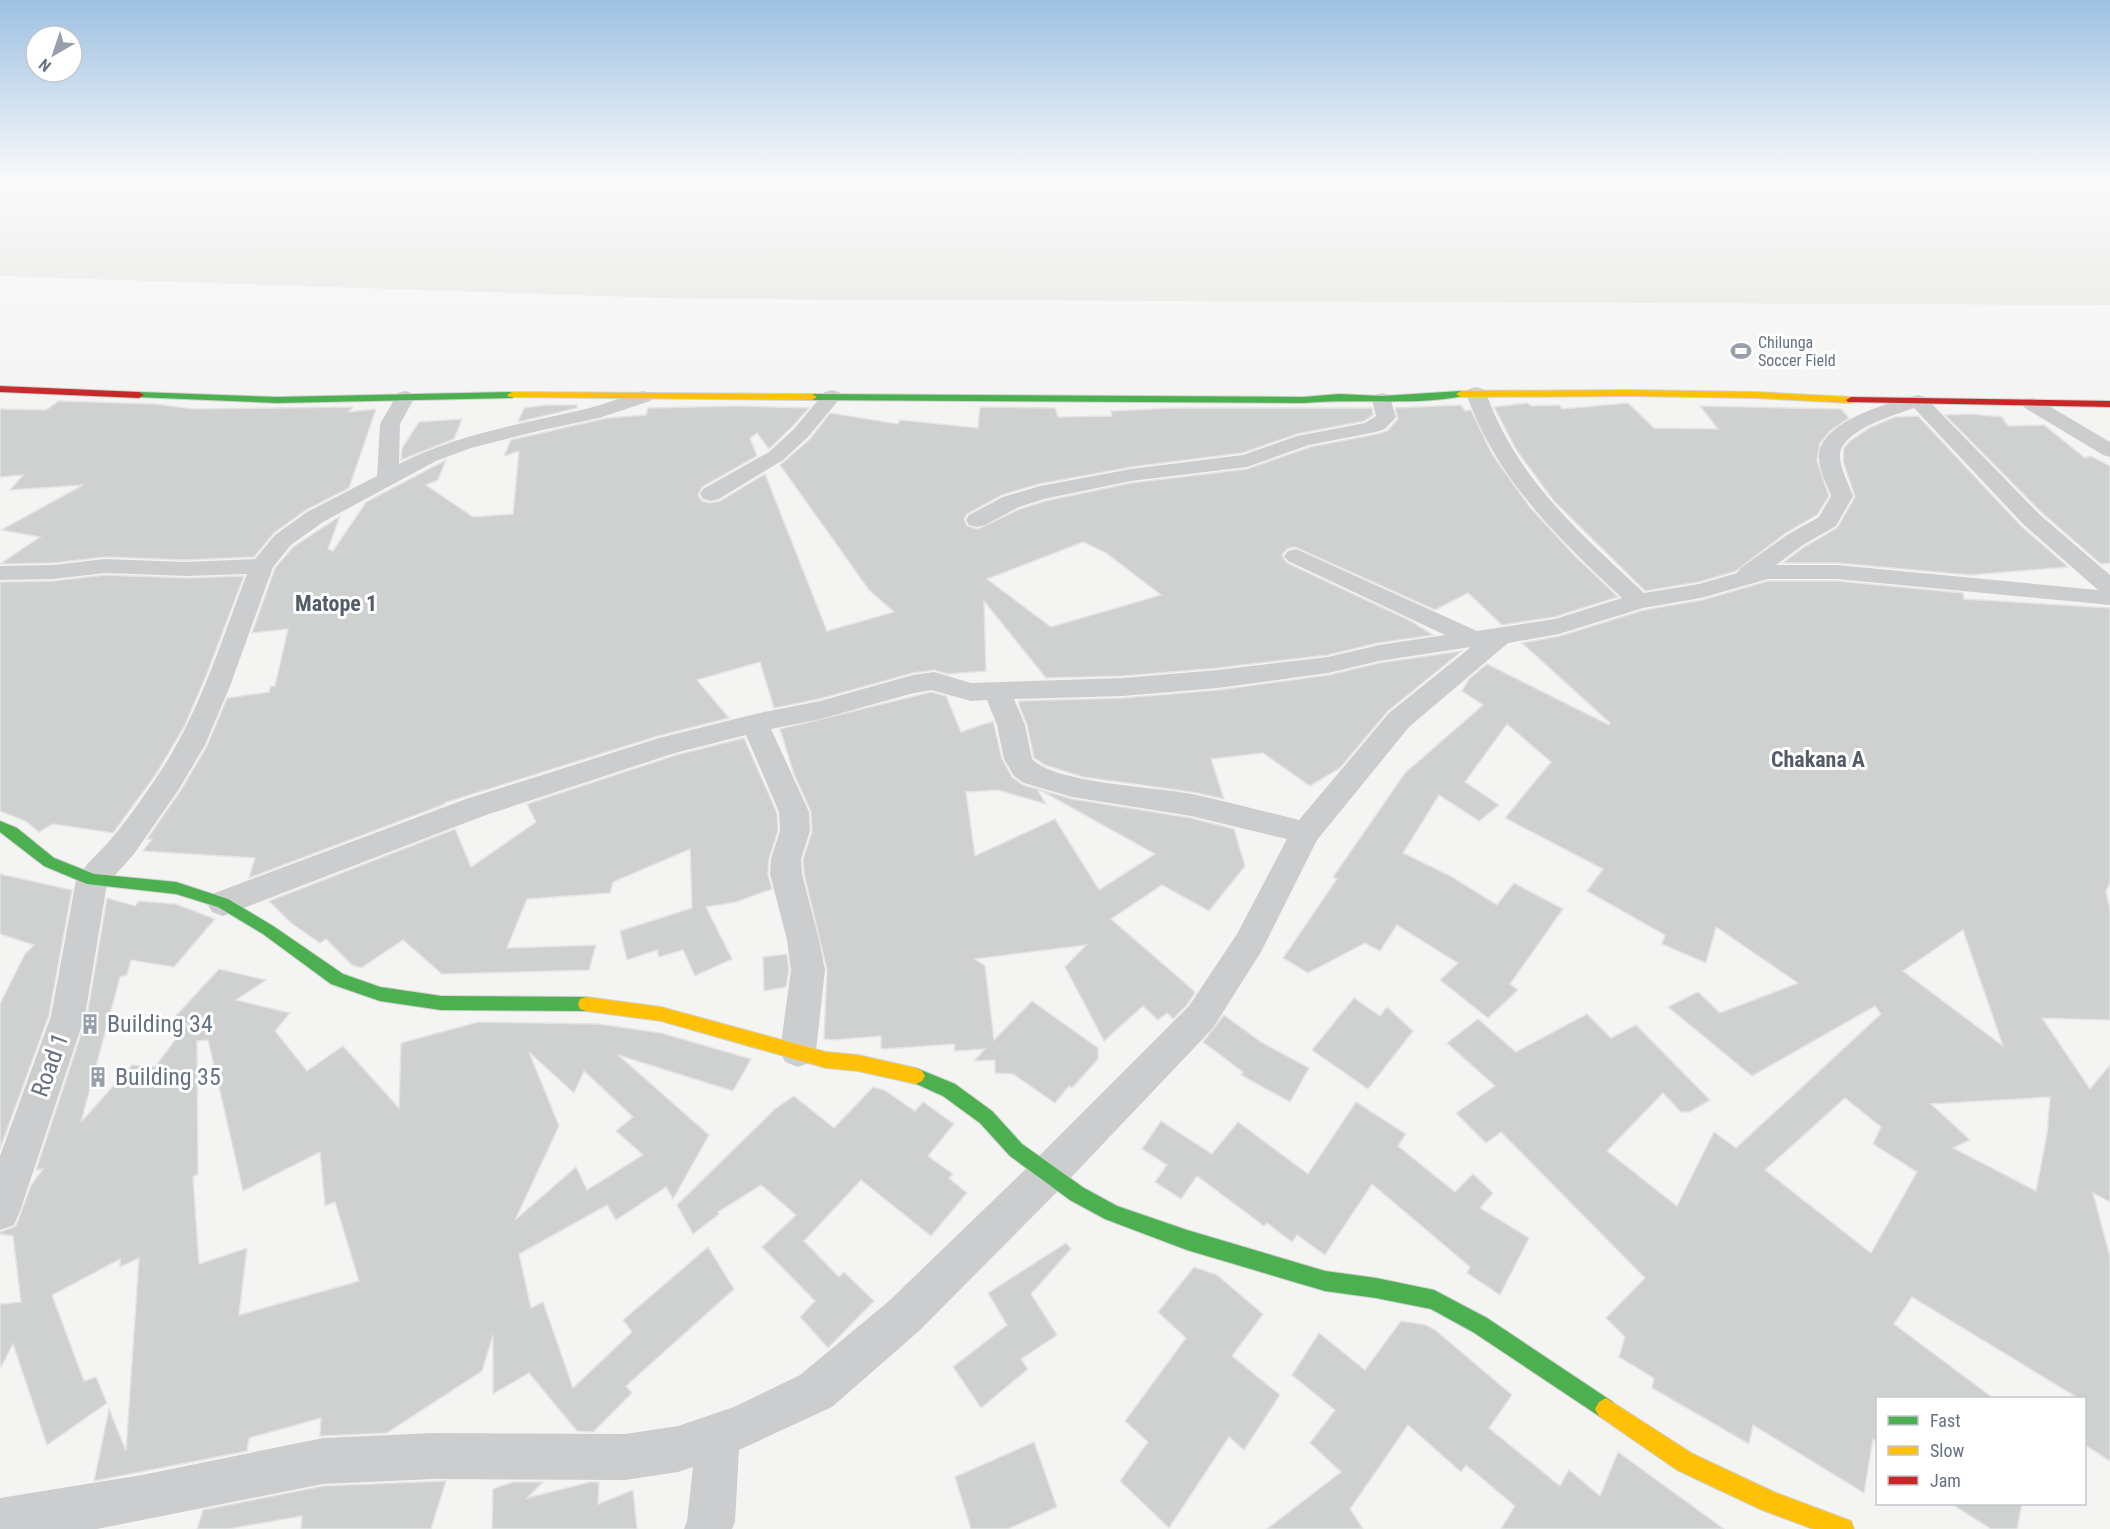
<svg xmlns="http://www.w3.org/2000/svg" width="2110" height="1529" viewBox="0 0 2110 1529" font-family="'Roboto Condensed',sans-serif">
<style>
.green{fill:#e4e7e1}
.building{fill:#cfd0d0;stroke:#e4e4e3;stroke-width:1.5;fill-rule:evenodd}
.lines{fill:none;stroke-linecap:round;stroke-linejoin:round}
.fast-casing{stroke:#d0d1d1;stroke-width:2}
.slow-casing{stroke:#d0d1d1;stroke-width:2}
.jam-casing{stroke:#d0d1d1;stroke-width:2}
.street{fill:#cccdce;fill-rule:evenodd}
.fast{fill:#4caf50;fill-rule:evenodd}
.slow{fill:#ffc107;fill-rule:evenodd}
.jam{fill:#c62828;fill-rule:evenodd}
.labels{text-anchor:middle;stroke-width:6;stroke-linejoin:round;paint-order:stroke}
.far-poi-label{font-size:16px;fill:#657283;stroke:#fff;text-anchor:start}
.quarter-label{font-size:22px;font-weight:bold;fill:#535c68;stroke:#fff}
.near-poi-label{font-size:24px;fill:#657283;stroke:#fff;text-anchor:start}
.near-street-label{font-size:24px;fill:#657283;stroke:#fff}
</style>
<rect width="100%" height="100%" fill="#f4f5f3"/>
<polygon class="green" points="0,180 2110,180 2110,305 697,299 0,276"/>
<g class="building">
<polygon points="59,401 154,404 194,409 353,407 349,412 376,409 349,488 306,510 274,533 254,557 186,560 105,557 53,563 0,564 40,537 1,530 83,485 10,490 23,475 0,477 0,409 46,410"/>
<polygon points="1527,403 1531,406 1559,405 1562,409 1628,403 1654,428 1718,429 1700,406 1841,409 1849,418 1830,431 1820,443 1817,461 1829,496 1817,515 1786,533 1736,571 1699,582 1645,591 1554,501 1517,451 1494,407"/>
<polygon points="547,405 577,405 577,408 518,422 524,408"/>
<path d="M 1461,405 L 1465,411 L 1471,410 L 1492,454 L 1529,506 L 1573,554 L 1618,597 L 1554,617 L 1502,625 L 1468,593 L 1435,610 L 1295,547 L 1287,549 L 1282,555 L 1287,563 L 1411,621 L 1433,635 L 1378,643 L 1328,655 L 1218,668 L 1123,676 L 1046,678 L 984,601 L 986,671 L 947,674 L 934,670 L 913,673 L 819,699 L 774,708 L 760,662 L 697,680 L 729,718 L 658,736 L 444,803 L 445,804 L 249,878 L 255,858 L 143,851 L 152,839 L 147,839 L 181,790 L 207,746 L 227,698 L 269,692 L 271,686 L 275,686 L 288,629 L 252,633 L 275,568 L 293,547 L 340,516 L 328,549 L 333,551 L 366,502 L 446,460 L 438,480 L 426,485 L 473,517 L 513,514 L 519,451 L 504,456 L 511,440 L 607,418 L 646,415 L 648,408 L 740,406 L 809,408 L 792,427 L 769,449 L 757,433 L 750,438 L 757,456 L 702,487 L 698,495 L 702,501 L 710,503 L 720,501 L 765,474 L 827,631 L 894,612 L 869,590 L 780,465 L 810,439 L 830,413 L 898,424 L 900,420 L 978,428 L 980,407 L 1055,408 L 1058,417 L 1112,416 L 1111,411 L 1176,408 L 1372,408 L 1373,415 L 1364,421 L 1297,434 L 1242,453 L 1131,467 L 1039,484 L 1002,495 L 967,514 L 964,519 L 967,526 L 978,529 L 1020,509 L 1045,501 L 1131,483 L 1247,469 L 1310,447 L 1377,434 L 1387,431 L 1398,419 L 1395,408 ZM 1083,542 L 1106,553 L 1161,595 L 1051,627 L 987,579 Z"/>
<polygon points="1971,414 2002,417 2008,426 2044,425 2085,458 2091,456 2110,466 2110,563 2101,564 2041,512 1945,415"/>
<polygon points="1918,416 2021,526 2068,567 1970,575 1837,563 1783,563 1804,547 1837,528 1855,497 1843,461 1844,448 1850,441 1871,427 1895,417"/>
<polygon points="462,419 454,439 401,460 402,448 419,422"/>
<polygon points="105,575 186,578 244,576 206,676 184,727 156,774 116,829 113,833 53,824 39,832 25,821 0,811 0,582 53,581"/>
<path d="M 1768,581 L 1837,581 L 1963,593 L 1964,599 L 2110,608 L 2110,883 L 2106,891 L 2110,910 L 2110,1020 L 2042,1018 L 2090,1089 L 2110,1065 L 2110,1202 L 2093,1193 L 2110,1257 L 2110,1461 L 2085,1445 L 2085,1398 L 2078,1398 L 1912,1297 L 1894,1324 L 1993,1398 L 1878,1398 L 1878,1442 L 1873,1439 L 1864,1493 L 1753,1425 L 1749,1444 L 1652,1388 L 1654,1378 L 1619,1357 L 1625,1337 L 1606,1318 L 1645,1278 L 1501,1132 L 1486,1143 L 1456,1113 L 1495,1086 L 1447,1043 L 1478,1019 L 1516,1052 L 1587,1014 L 1611,1038 L 1636,1025 L 1710,1100 L 1690,1112 L 1681,1112 L 1663,1093 L 1607,1151 L 1677,1206 L 1714,1132 L 1736,1148 L 1881,1014 L 1875,1006 L 1752,1076 L 1668,1007 L 1698,992 L 1720,1013 L 1798,983 L 1716,927 L 1706,963 L 1662,944 L 1665,935 L 1587,891 L 1603,869 L 1505,818 L 1551,762 L 1507,724 L 1465,782 L 1499,805 L 1479,821 L 1439,795 L 1403,853 L 1452,877 L 1497,905 L 1514,883 L 1563,909 L 1510,984 L 1518,990 L 1488,1018 L 1440,980 L 1458,963 L 1397,925 L 1380,951 L 1365,943 L 1308,973 L 1283,958 L 1337,879 L 1333,877 L 1405,773 L 1483,705 L 1462,691 L 1469,679 L 1487,664 L 1609,725 L 1610,723 L 1522,643 L 1560,636 L 1644,610 L 1702,600 ZM 1963,930 L 2003,1046 L 1903,971 ZM 2050,1097 L 2047,1134 L 2036,1191 L 1953,1148 L 1970,1140 L 1931,1104 ZM 1845,1098 L 1881,1127 L 1873,1144 L 1917,1172 L 1871,1253 L 1765,1170 Z"/>
<polygon points="1462,651 1388,711 1340,768 1310,786 1263,753 1211,759 1224,799 1192,792 1083,777 1045,765 1034,758 1027,725 1019,705 1019,701 1123,698 1218,690 1329,675 1379,663"/>
<polygon points="931,692 946,696 961,732 993,721 1002,759 1012,777 1023,785 1037,789 1046,804 998,790 966,792 975,856 1055,819 1099,890 1155,854 1038,789 1072,799 1191,818 1234,829 1245,866 1209,911 1162,885 1111,919 1193,990 1195,993 1187,1005 1173,1019 1167,1013 1158,1020 1143,1006 1104,1041 1065,967 1086,945 975,959 985,966 994,1040 1032,1001 1098,1048 1098,1059 1072,1088 1069,1086 1055,1103 1013,1074 995,1073 995,1060 974,1061 985,1049 954,1051 955,1044 884,1049 881,1048 881,1036 832,1040 824,1039 827,970 804,874 803,859 812,832 811,812 794,774 780,729"/>
<polygon points="744,738 777,813 778,831 769,859 768,875 772,889 736,902 706,907 732,959 695,976 683,950 659,957 657,950 627,960 620,931 692,908 690,849 613,882 610,893 527,899 507,948 596,945 589,970 442,974 403,940 361,968 352,965 326,939 320,943 291,923 269,901 455,829 471,867 536,822 527,804 676,755"/>
<polygon points="0,874 72,890 49,1015 0,1149 0,1004 25,954 34,945 0,934"/>
<path d="M 107,898 L 135,906 L 139,901 L 176,904 L 215,919 L 174,967 L 131,960 L 127,975 L 120,977 L 81,1122 L 132,1065 L 155,1067 L 187,1024 L 172,1020 L 219,969 L 266,980 L 236,1000 L 290,1013 L 275,1031 L 307,1071 L 343,1046 L 399,1108 L 401,1043 L 478,1022 L 599,1024 L 661,1033 L 751,1059 L 733,1091 L 618,1055 L 709,1135 L 673,1199 L 666,1187 L 616,1220 L 607,1205 L 519,1254 L 531,1308 L 543,1302 L 573,1388 L 632,1332 L 623,1320 L 708,1247 L 734,1289 L 626,1386 L 632,1393 L 593,1432 L 577,1431 L 529,1373 L 493,1394 L 493,1335 L 482,1371 L 387,1433 L 320,1436 L 321,1418 L 249,1438 L 247,1451 L 94,1481 L 109,1409 L 126,1451 L 139,1258 L 120,1267 L 120,1259 L 52,1295 L 84,1381 L 96,1377 L 107,1403 L 47,1445 L 13,1344 L 0,1369 L 0,1304 L 21,1302 L 13,1236 L 0,1234 L 0,1232 L 16,1226 L 31,1185 L 43,1169 L 36,1170 L 87,1016 ZM 208,1040 L 243,1191 L 320,1152 L 325,1206 L 335,1202 L 359,1281 L 239,1315 L 247,1248 L 199,1264 L 193,1177 L 198,1174 L 197,1041 ZM 529,1052 L 574,1093 L 584,1071 L 633,1117 L 616,1131 L 643,1155 L 587,1190 L 576,1167 L 515,1220 L 559,1126 Z"/>
<polygon points="787,954 789,970 786,987 764,991 763,957"/>
<polygon points="1354,998 1380,1016 1387,1007 1413,1031 1368,1089 1312,1050"/>
<polygon points="1224,1015 1261,1042 1309,1068 1290,1102 1241,1075 1243,1072 1203,1042"/>
<polygon points="873,1087 884,1090 915,1111 923,1102 954,1124 928,1156 953,1174 949,1178 967,1193 931,1236 861,1180 804,1241 839,1277 844,1272 874,1301 828,1348 800,1317 815,1301 762,1247 796,1215 761,1185 718,1212 719,1214 693,1234 677,1205 775,1109 794,1096 834,1128"/>
<polygon points="1356,1102 1406,1134 1398,1146 1455,1192 1473,1174 1493,1193 1480,1208 1529,1238 1500,1295 1467,1273 1470,1267 1372,1184 1325,1255 1297,1235 1292,1242 1267,1223 1264,1226 1197,1176 1181,1199 1155,1182 1167,1165 1142,1149 1161,1121 1212,1154 1238,1122 1308,1174"/>
<polygon points="1066,1243 1071,1249 1031,1294 1057,1335 1021,1359 1028,1369 981,1408 953,1367 1007,1325 988,1293"/>
<polygon points="1194,1267 1217,1275 1263,1314 1232,1356 1280,1395 1244,1450 1229,1437 1169,1528 1120,1481 1148,1442 1125,1421 1186,1338 1158,1312"/>
<polygon points="1401,1321 1426,1325 1435,1330 1512,1395 1489,1428 1560,1486 1569,1470 1600,1496 1618,1452 1724,1529 1501,1529 1515,1506 1466,1465 1461,1472 1408,1425 1350,1509 1363,1529 1267,1529 1341,1472 1310,1443 1335,1410 1292,1375 1319,1333 1365,1370"/>
<polygon points="1034,1442 1057,1507 1008,1529 971,1529 955,1477"/>
<polygon points="446,1481 431,1529 301,1529 302,1516 228,1529 197,1529 203,1510 323,1486"/>
<polygon points="513,1482 543,1482 527,1498 590,1482 599,1482 598,1504 633,1490 637,1529 492,1529 493,1489"/>
<polygon points="1950,1503 2022,1503 2017,1529 1991,1529"/>
</g>
<g class="lines">
<g class="fast-casing">
<g id="fast">
<path d="M 1461,391 L 1464,392 L 1464,396 C 1412,406 1356,398 1303,403 L 812,400 L 807,397 L 812,394 L 1303,397 L 1339,394 L 1382,396 Z"/>
<polygon points="139,392 277,397 512,392 517,395 512,398 277,403 136,397 134,395"/>
<polygon points="0,821 17,828 54,858 94,874 176,882 228,899 273,926 343,974 380,987 441,996 586,997 592,999 594,1004 592,1009 586,1011 441,1010 380,1001 331,984 263,934 218,907 176,894 87,884 44,866 0,832"/>
<polygon points="916,1068 955,1084 992,1111 1022,1144 1084,1188 1117,1206 1187,1230 1325,1271 1376,1278 1434,1290 1487,1318 1613,1402 1617,1409 1613,1416 1606,1420 1599,1416 1473,1332 1431,1309 1376,1298 1325,1291 1187,1250 1105,1219 1070,1200 1010,1156 980,1123 943,1096 910,1081 907,1076 910,1071"/>
</g>
</g>
<g class="slow-casing">
<g id="slow">
<polygon points="1630,390 1756,392 1851,397 1856,400 1851,403 1756,398 1630,396 1461,397 1456,394 1461,391"/>
<polygon points="512,392 812,394 817,397 812,400 509,397 507,395"/>
<polygon points="586,997 661,1007 826,1052 858,1055 916,1068 922,1071 925,1076 922,1081 916,1084 858,1071 826,1068 661,1021 586,1011 580,1009 578,1004 580,999"/>
<polygon points="1606,1398 1693,1454 1774,1492 1851,1521 1854,1529 1813,1529 1762,1510 1677,1470 1599,1416 1595,1409 1599,1402"/>
</g>
</g>
<g class="jam-casing">
<g id="jam">
<polygon points="0,386 139,392 144,395 139,398 0,392"/>
<polygon points="1851,397 2110,401 2110,407 1848,402 1846,400"/>
</g>
</g>
<g class="street">
<path d="M 1476,387 L 1483,389 L 1486,393 C 1517,479 1579,532 1644,593 L 1699,584 L 1737,573 L 1741,568 L 1787,535 L 1819,517 L 1831,496 C 1827,484 1818,469 1819,456 C 1820,421 1891,402 1918,395 L 1925,397 L 2039,514 L 2110,575 L 2110,605 L 1837,579 L 1768,579 L 1701,598 L 1643,608 L 1559,634 L 1508,643 L 1409,727 L 1317,840 L 1261,952 L 1213,1028 L 1063,1186 L 919,1331 L 832,1407 L 739,1450 L 735,1522 L 732,1529 L 684,1529 L 687,1521 L 693,1467 L 678,1472 L 625,1480 L 434,1479 L 323,1484 L 97,1529 L 0,1529 L 0,1498 L 142,1475 L 323,1438 L 434,1433 L 625,1434 L 678,1426 L 734,1407 L 800,1375 L 889,1301 L 1035,1160 L 1189,1006 L 1237,934 L 1287,839 L 1191,816 L 1072,797 L 1024,783 L 1014,776 L 1004,759 L 997,725 L 987,700 L 971,701 L 931,690 L 914,693 L 820,719 L 771,729 L 809,812 L 810,831 L 801,859 L 802,874 L 819,940 L 825,970 L 816,1051 L 811,1062 L 798,1067 L 785,1062 L 780,1051 L 791,970 L 787,940 L 770,874 L 771,859 L 780,831 L 779,812 L 746,735 L 675,753 L 486,815 L 223,916 L 212,912 L 207,903 L 212,894 L 466,799 L 659,738 L 755,714 L 820,701 L 913,675 L 934,672 L 971,683 L 1123,678 L 1218,670 L 1328,657 L 1379,645 L 1445,635 L 1288,561 L 1284,556 L 1288,551 L 1296,549 L 1477,631 L 1555,619 L 1622,598 C 1557,537 1496,479 1466,393 L 1469,389 ZM 1914,408 L 2023,524 L 2098,590 L 1837,565 L 1776,565 L 1803,545 L 1836,526 L 1853,496 C 1849,484 1840,469 1840,456 C 1840,431 1894,415 1914,408 ZM 1471,647 L 1389,713 L 1299,820 C 1263,811 1227,802 1192,794 C 1156,787 1054,783 1032,759 L 1025,725 L 1014,699 L 1123,696 L 1218,688 L 1328,673 L 1379,661 Z"/>
<polygon points="832,390 839,392 842,396 808,437 783,460 719,499 711,501 703,499 700,494 703,489 769,452 794,429 825,392"/>
<path d="M 405,391 L 412,393 L 415,397 L 400,424 L 399,464 C 457,434 522,424 585,409 C 605,405 623,396 643,391 L 650,393 L 653,397 L 650,401 L 599,418 L 538,431 L 471,448 L 436,461 L 323,522 L 291,545 L 273,567 L 230,686 L 205,745 L 179,789 L 134,854 L 107,884 L 85,1016 L 20,1211 L 14,1225 L 0,1230 L 0,1156 L 51,1016 L 76,880 C 85,864 100,852 112,838 C 128,819 144,796 158,775 C 199,715 221,641 247,574 L 186,576 L 105,573 L 53,579 L 0,580 L 0,566 L 53,565 L 105,559 L 186,562 L 255,559 L 275,535 L 307,512 L 377,476 L 380,424 L 398,393 Z"/>
<polygon points="1382,393 1389,395 1396,417 1385,429 1376,432 1309,445 1247,467 1131,481 1044,499 1019,507 985,525 977,527 969,525 966,520 969,515 1003,497 1040,486 1131,469 1243,455 1297,436 1365,423 1376,416 1372,399 1375,395"/>
<polygon points="2032,398 2039,400 2110,442 2110,457 2103,455 2025,408 2022,404 2025,400"/>
</g>
<use href="#fast" class="fast"/>
<use href="#slow" class="slow"/>
<use href="#jam" class="jam"/>
</g>
<linearGradient id="sky" x2="0" y2="1"><stop stop-color="#9dc1e2"/><stop offset="0.46" stop-color="#fafafa"/><stop offset="1" stop-color="#fafafa" stop-opacity="0"/></linearGradient>
<rect width="2110" height="394" fill="url(#sky)"/>
<defs>
<g id="stadium-bare" transform="scale(1.62)"><path d="M0-5a6.5 5 0 1 0 0 10a6.5 5 0 1 0 0-10ZM-3.5-1.8h7v3.6h-7Z" fill="#97a0aa" stroke="#fff" stroke-width="2.5" paint-order="stroke"/></g>
<g id="building-bare" transform="scale(1.62)"><path d="M-4-6H4V6H1V3H-1V6H-4ZM-2.5-4.3h1.7v1.8h-1.7ZM.8-4.3h1.7v1.8H.8ZM-2.5-1h1.7V.8h-1.7ZM.8-1h1.7V.8H.8Z" fill="#97a0aa" stroke="#fff" stroke-width="2.5" paint-order="stroke"/></g>
</defs>
<g fill-rule="evenodd">
<use href="#stadium-bare" x="1741" y="351"/>
<use href="#building-bare" x="90" y="1024"/>
<use href="#building-bare" x="98" y="1077"/>
</g>
<g class="labels">
<g class="far-poi-label">
<text x="1758" y="348">Chilunga<tspan x="1758" dy="18">Soccer Field</tspan></text>
</g>
<g class="quarter-label">
<text x="336" y="611">Matope 1</text>
<text x="1818" y="767">Chakana A</text>
</g>
<g class="near-poi-label">
<text x="107" y="1032">Building 34</text>
<text x="115" y="1085">Building 35</text>
</g>
<g class="near-street-label">
<text transform="translate(50 1065) rotate(-70)" y="8">Road 1</text>
</g>
</g>
<rect x="1876" y="1397" width="210" height="108" fill="#ffffff" stroke="#c1c7cd" stroke-width="1.5"/>
<rect x="1888" y="1416" width="30" height="9" fill="#4caf50" stroke="#c1c7cd" stroke-width="1.5"/>
<text x="1930" y="1427" font-size="18" fill="#657283">Fast</text>
<rect x="1888" y="1446" width="30" height="9" fill="#ffc107" stroke="#c1c7cd" stroke-width="1.5"/>
<text x="1930" y="1457" font-size="18" fill="#657283">Slow</text>
<rect x="1888" y="1476" width="30" height="9" fill="#c62828" stroke="#c1c7cd" stroke-width="1.5"/>
<text x="1930" y="1487" font-size="18" fill="#657283">Jam</text>
<g transform="translate(54 54) rotate(219)"><circle r="28" fill="#ffffff" stroke="#c1c7cd" stroke-width="1.5"/>
<path d="M0-4.5L10 22L0 15L-10 22Z" fill="#97a0aa"/>
<text y="-9" font-size="16" font-weight="bold" text-anchor="middle" fill="#657283">N</text>
</g>
</svg>
